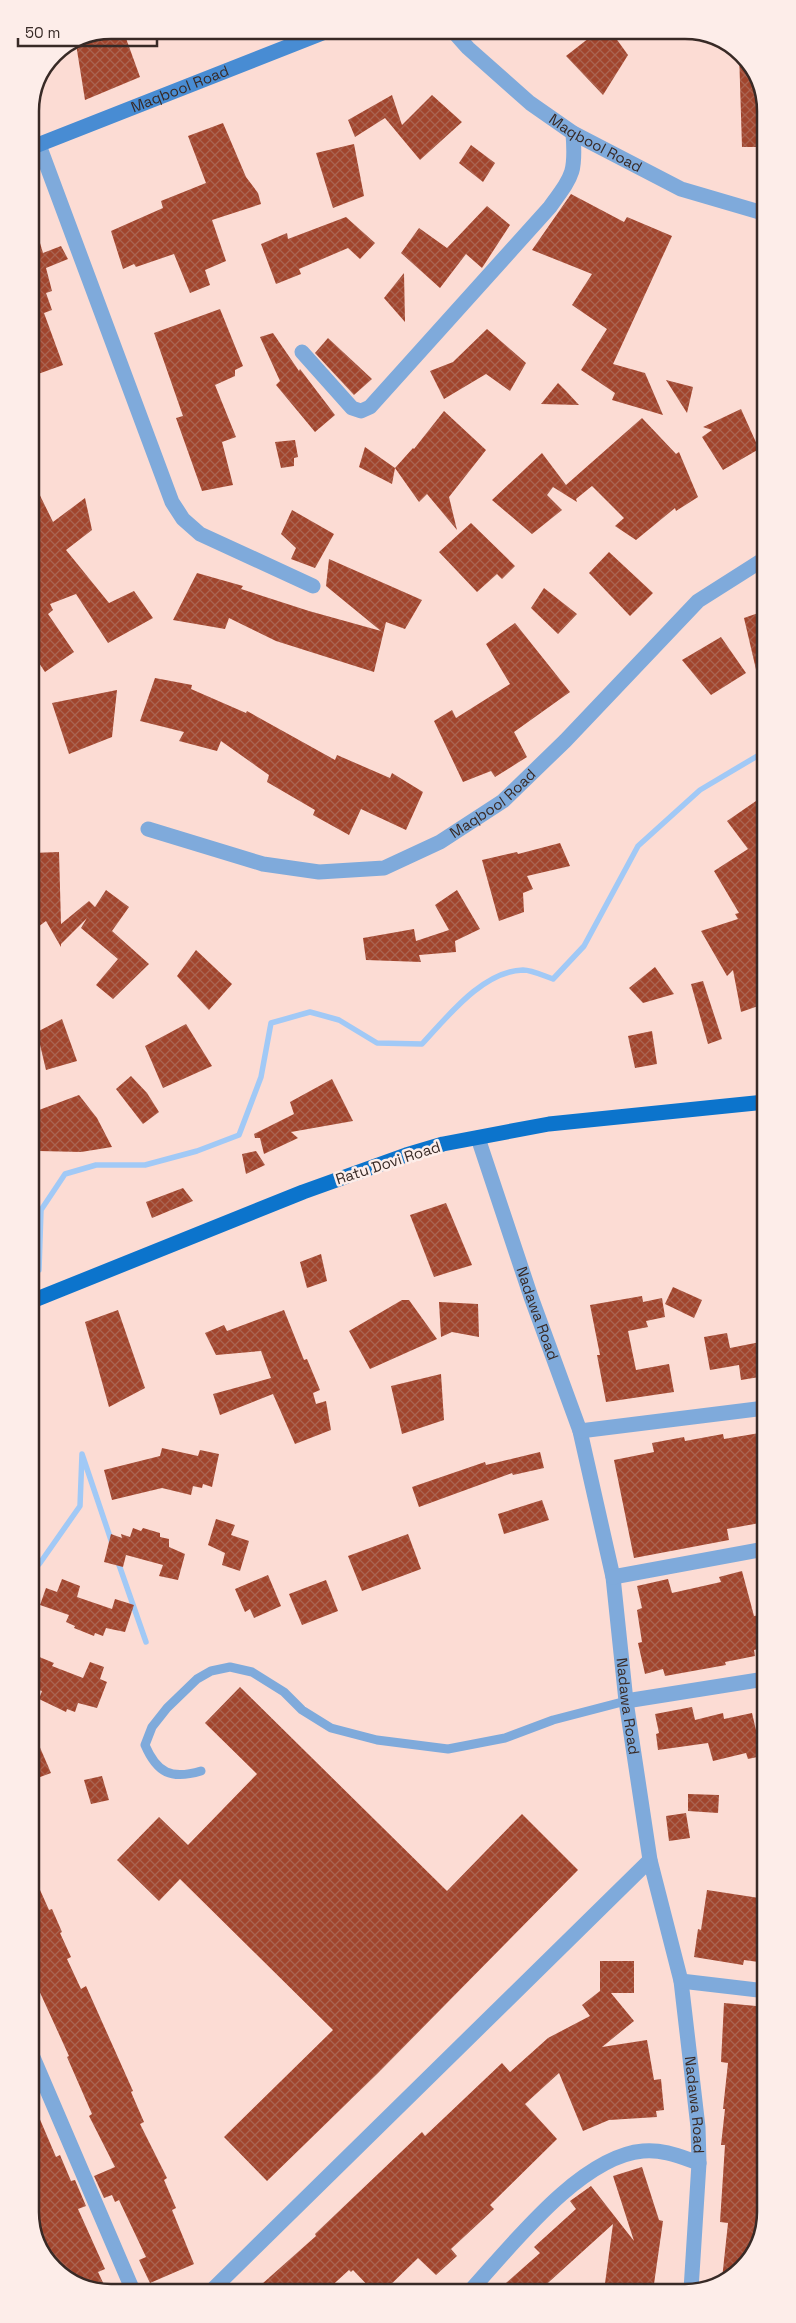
<svg xmlns="http://www.w3.org/2000/svg" width="796" height="2323" viewBox="0 0 796 2323" font-family="'Space Grotesk',sans-serif">
<style>
.lines{fill:none;stroke-linecap:round;stroke-linejoin:round}
.stream{stroke:#a1c9f6;stroke-width:5.5}
.building{fill:url(#building-cross-hatch)}
.lane{stroke:#7faadb;stroke-width:9}
.street{stroke:#7faadb;stroke-width:15}
.secondary{stroke:#488cd3;stroke-width:15}
.primary{stroke:#0c74cc;stroke-width:15}
.labels{text-anchor:middle;stroke-width:5;stroke-linejoin:round;paint-order:stroke}
.street-label{font-size:15px;fill:#382a26;stroke:#fdede9}
.rim{fill:none;stroke:#382a26;stroke-width:2.5}
</style>
<defs>
<pattern id="building-cross-hatch" width="8" height="8" patternUnits="userSpaceOnUse" patternTransform="scale(1.25)"><rect width="8" height="8" fill="#a1452d"/><path d="M0 0l8 8M0 8l8-8" fill="none" stroke="#aa6451"/></pattern>
</defs>
<rect width="100%" height="100%" fill="#fcdcd4"/>
<g class="lines">
<g class="stream">
<path d="M 39,1270 L 41,1210 L 65,1174 L 96,1165 L 145,1165 L 197,1151 L 239,1135 L 261,1077 L 271,1023 L 310,1012 L 339,1020 L 377,1043 L 422,1044 C 448,1016 483,971 523,970 C 532,970 544,976 553,979 L 584,946 L 638,846 L 700,790 L 764,752"/>
<polyline points="117,1559 146,1642"/>
<polyline points="32,1571 40,1563 80,1506 82,1454 112,1543"/>
</g>
</g>
<g class="building">
<polygon points="111,30 123,30 140,77 85,100 76,44"/>
<polygon points="598,31 615,37 628,55 603,95 566,56"/>
<polygon points="739,52 763,90 763,147 742,147"/>
<polygon points="392,95 402,125 432,95 462,122 420,160 385,118 355,137 348,120"/>
<polygon points="223,123 246,177 258,193 261,204 212,220 226,261 205,270 210,285 190,293 174,254 136,267 134,264 123,269 111,231 163,208 161,201 206,183 188,136"/>
<polygon points="354,144 364,196 333,208 316,153"/>
<polygon points="471,145 495,163 483,182 459,163"/>
<polygon points="571,194 624,222 627,217 672,236 613,364 645,373 663,415 612,400 615,393 581,370 607,329 572,305 592,274 532,250"/>
<polygon points="487,206 510,225 482,268 466,254 440,288 401,253 419,228 447,248"/>
<polygon points="346,217 375,243 360,259 348,248 299,269 301,274 276,284 261,244 287,233 288,239"/>
<polygon points="34,223 43,253 61,246 68,259 46,268 52,291 46,293 52,310 44,313 63,365 38,374 37,371 30,373 30,224"/>
<polygon points="404,273 405,322 384,298"/>
<polygon points="220,309 243,366 235,370 235,376 215,385 236,437 222,442 233,485 202,491 176,418 183,416 154,333"/>
<polygon points="487,329 526,363 510,391 486,374 444,399 430,371 453,362"/>
<polygon points="273,333 299,371 300,369 335,415 315,432 276,385 280,381 260,337"/>
<polygon points="328,338 372,379 354,395 315,353"/>
<polygon points="666,380 693,387 687,413"/>
<polygon points="558,383 566,391 579,405 541,404"/>
<polygon points="741,409 759,449 723,470 702,437 712,430 703,427"/>
<polygon points="444,411 486,450 449,497 457,530 427,494 419,502 395,468 413,448 414,449"/>
<polygon points="642,418 676,454 679,452 698,497 676,511 675,508 636,540 615,526 624,518 592,486 576,499 577,502 553,487 547,495 562,510 532,534 492,500 542,453 566,485"/>
<polygon points="295,440 298,457 294,458 294,466 281,468 275,442"/>
<polygon points="365,447 395,468 392,484 359,467"/>
<polygon points="31,477 53,522 85,498 92,530 66,550 109,603 134,591 153,618 108,643 76,594 50,604 53,610 48,614 74,652 45,672 31,651"/>
<polygon points="292,510 334,534 315,568 291,559 296,548 281,534"/>
<polygon points="471,523 515,566 502,579 497,574 477,592 439,552"/>
<polygon points="609,552 653,593 630,616 589,573"/>
<polygon points="329,559 422,600 405,629 386,622 374,672 276,641 229,618 225,629 173,620 197,573 243,586 241,589 309,611 381,631 326,586"/>
<polygon points="544,588 577,614 558,634 531,608"/>
<polygon points="764,611 764,678 758,678 744,618"/>
<polygon points="515,623 570,692 514,732 527,757 495,777 491,771 463,782 434,721 452,710 456,718 510,684 486,644"/>
<polygon points="721,637 746,673 711,695 682,660"/>
<polygon points="155,678 192,685 191,689 246,713 247,711 335,760 337,755 390,778 392,773 423,792 406,830 361,809 349,835 313,815 315,810 267,782 269,775 221,741 217,751 179,741 184,732 140,721"/>
<polygon points="117,690 112,737 69,754 52,703"/>
<polygon points="756,801 764,815 764,879 756,885 764,907 764,1004 741,1012 733,970 727,976 701,931 738,919 735,914 739,913 714,871 748,849 727,821"/>
<polygon points="560,843 570,866 527,876 533,889 523,893 524,912 499,921 482,860 517,852 518,854"/>
<polygon points="59,852 61,924 89,901 95,907 106,890 129,907 112,931 149,964 113,999 96,985 118,959 81,928 87,918 61,944 61,947 46,921 31,932 31,853"/>
<polygon points="457,890 480,929 455,941 456,952 419,955 421,962 366,960 363,938 414,929 416,941 449,930 435,905"/>
<polygon points="196,950 232,984 209,1010 177,976"/>
<polygon points="655,967 674,994 643,1003 629,988"/>
<polygon points="703,981 722,1039 708,1044 691,984"/>
<polygon points="62,1019 77,1061 46,1070 37,1032"/>
<polygon points="186,1024 212,1066 163,1088 145,1046"/>
<polygon points="652,1031 657,1064 635,1068 628,1036"/>
<polygon points="131,1076 147,1093 159,1112 143,1124 116,1089"/>
<polygon points="332,1079 353,1121 291,1132 298,1138 264,1154 260,1138 255,1138 254,1134 294,1114 290,1102"/>
<polygon points="79,1095 97,1118 112,1147 81,1152 39,1151 37,1144 31,1147 31,1113"/>
<polygon points="256,1151 265,1165 246,1174 242,1154"/>
<polygon points="183,1188 193,1201 152,1218 146,1202"/>
<polygon points="446,1203 472,1265 434,1277 410,1215"/>
<polygon points="321,1254 327,1281 307,1288 300,1262"/>
<polygon points="673,1287 702,1300 694,1318 665,1304"/>
<polygon points="642,1296 643,1302 662,1298 665,1317 646,1321 648,1327 628,1331 636,1370 669,1364 674,1392 606,1402 597,1355 600,1355 590,1305"/>
<polygon points="402,1300 409,1300 437,1339 370,1369 349,1331"/>
<polygon points="439,1302 478,1304 479,1337 452,1332 441,1337"/>
<polygon points="118,1310 145,1388 109,1407 85,1322"/>
<polygon points="284,1310 304,1360 307,1359 320,1390 313,1393 316,1404 326,1401 331,1430 295,1444 273,1394 220,1415 213,1394 271,1378 261,1351 216,1355 205,1333 224,1325 227,1331"/>
<polygon points="727,1333 730,1348 765,1341 765,1376 741,1380 739,1365 710,1370 704,1337"/>
<polygon points="441,1374 444,1420 402,1434 391,1386"/>
<polygon points="765,1432 765,1522 727,1529 729,1540 634,1558 614,1460 654,1452 652,1443 684,1437 685,1441 723,1434 724,1439"/>
<polygon points="162,1448 198,1456 200,1450 219,1454 212,1487 203,1484 202,1488 193,1486 191,1495 162,1488 112,1500 104,1470 160,1456"/>
<polygon points="540,1452 544,1468 513,1475 512,1473 419,1507 412,1487 485,1462 486,1465"/>
<polygon points="542,1500 549,1520 504,1534 498,1514"/>
<polygon points="216,1519 235,1525 231,1535 249,1541 240,1571 222,1565 225,1553 208,1545"/>
<polygon points="133,1528 141,1531 143,1528 160,1533 160,1537 169,1539 169,1547 185,1554 178,1580 159,1576 163,1565 126,1555 123,1567 104,1562 111,1534 122,1538 121,1534 130,1537"/>
<polygon points="408,1534 421,1569 362,1591 348,1556"/>
<polygon points="742,1571 754,1616 765,1614 765,1647 754,1650 755,1656 725,1662 726,1665 665,1676 663,1669 645,1674 638,1643 642,1642 637,1610 642,1608 637,1586 668,1579 672,1593 721,1582 719,1577"/>
<polygon points="268,1575 281,1606 254,1618 250,1609 245,1612 235,1589"/>
<polygon points="62,1579 80,1586 77,1597 112,1609 115,1599 134,1605 125,1632 106,1628 103,1636 95,1633 94,1636 74,1628 75,1626 66,1622 69,1615 40,1605 46,1588 57,1592"/>
<polygon points="326,1580 338,1611 302,1625 289,1594"/>
<polygon points="32,1654 54,1663 52,1666 83,1678 90,1662 104,1667 100,1679 107,1682 97,1708 78,1703 75,1712 67,1709 66,1712 39,1699 42,1691 32,1688"/>
<polygon points="240,1687 447,1891 522,1814 578,1870 378,2073 267,2181 224,2137 333,2030 180,1879 159,1901 117,1860 159,1817 188,1845 257,1774 205,1723"/>
<polygon points="692,1707 695,1720 723,1713 724,1719 752,1713 762,1756 748,1759 746,1753 713,1761 708,1743 658,1750 656,1734 659,1733 655,1714"/>
<polygon points="32,1729 51,1773 32,1780"/>
<polygon points="102,1776 109,1800 91,1804 84,1780"/>
<polygon points="688,1794 719,1795 718,1813 688,1811"/>
<polygon points="686,1813 690,1838 669,1841 666,1816"/>
<polygon points="32,1872 49,1910 52,1909 62,1932 60,1933 71,1957 67,1959 81,1989 86,1986 133,2091 131,2092 144,2122 140,2124 167,2178 164,2180 176,2208 172,2210 194,2264 150,2283 139,2260 146,2257 119,2200 115,2202 112,2195 104,2198 94,2176 115,2167 89,2116 92,2114 67,2057 69,2056 32,1975"/>
<polygon points="707,1890 766,1899 766,1963 744,1960 743,1965 694,1957 698,1929 701,1930"/>
<polygon points="600,1961 634,1961 634,1993 611,1993 634,2021 602,2047 647,2040 654,2080 661,2079 664,2110 656,2111 657,2117 609,2120 583,2131 559,2073 525,2104 557,2139 490,2205 494,2209 451,2249 457,2256 436,2275 418,2258 383,2292 374,2292 353,2270 351,2272 349,2270 325,2292 253,2292 316,2236 315,2234 422,2132 425,2136 502,2063 510,2072 548,2038 590,2016 582,2005 600,1991"/>
<polygon points="724,2003 766,2007 766,2196 761,2227 749,2262 722,2279 728,2223 720,2222 725,2145 721,2145 725,2109 723,2109 728,2063 721,2062"/>
<polygon points="33,2103 56,2157 60,2155 71,2181 75,2180 86,2206 78,2209 105,2269 98,2272 108,2293 58,2273 36,2238 41,2236 33,2217 33,2197 38,2195 33,2182"/>
<polygon points="642,2167 659,2220 663,2221 653,2291 604,2291 613,2224 539,2291 497,2291 540,2253 534,2247 576,2209 570,2201 591,2186 634,2241 613,2176"/>
</g>
<g class="lines">
<path class="lane" d="M 201,1771 C 171,1780 157,1773 145,1745 L 152,1727 L 167,1708 L 197,1679 L 211,1671 L 230,1667 L 252,1672 L 284,1692 L 302,1710 L 331,1728 L 377,1740 L 448,1749 L 505,1738 L 553,1720 L 626,1701"/>
<g class="street">
<path id="s1" d="M 452,30 L 468,48 L 530,103 L 573,133 L 681,189 L 763,213"/>
<polyline points="39,145 172,502 183,519 200,534 313,586"/>
<path d="M 302,352 L 352,408 L 361,411 L 370,407 L 550,207 C 573,175 576,173 573,133"/>
<path id="s2" d="M 148,829 L 263,864 L 319,872 L 384,868 L 440,842 L 503,801 L 565,741 L 698,601 L 764,559"/>
<path id="s3" d="M 478,1138 L 531,1297 L 580,1431 L 613,1577 L 626,1701 L 650,1860 L 681,1981 L 698,2127 L 699,2163 L 691,2290"/>
<polyline points="580,1431 765,1408"/>
<polyline points="613,1577 765,1549"/>
<polyline points="626,1701 765,1679"/>
<polyline points="681,1981 766,1991"/>
<polyline points="32,2055 134,2293"/>
<path d="M 471,2290 C 512,2245 581,2156 643,2151 C 663,2149 681,2157 699,2163"/>
<polyline points="210,2292 650,1860"/>
</g>
<path class="secondary" id="s4" d="M 30,148 L 330,30"/>
<polyline class="primary" points="32,1301 303,1192 406,1155 443,1144 549,1124 765,1102"/>
</g>
<g class="labels">
<g class="street-label">
<text dy="5" stroke="none"><textPath href="#s4" startOffset="161">Maqbool Road</textPath></text>
<text dy="5" stroke="none"><textPath href="#s1" startOffset="184">Maqbool Road</textPath></text>
<text dy="5" stroke="none"><textPath href="#s2" startOffset="369">Maqbool Road</textPath></text>
<text transform="translate(388 1163) rotate(-18)" y="5">Ratu Dovi Road</text>
<text dy="5" stroke="none"><textPath href="#s3" startOffset="185">Nadawa Road</textPath></text>
<text dy="5" stroke="none"><textPath href="#s3" startOffset="590">Nadawa Road</textPath></text>
<text dy="5" stroke="none"><textPath href="#s3" startOffset="995">Nadawa Road</textPath></text>
</g>
</g>
<path d="M0 0H796V2323H0ZM111 39H685A72 72 0 0 1 757 111V2212A72 72 0 0 1 685 2284H111A72 72 0 0 1 39 2212V111A72 72 0 0 1 111 39Z" fill="#fdede9" fill-rule="evenodd"/>
<path class="rim" d="M111 39H685A72 72 0 0 1 757 111V2212A72 72 0 0 1 685 2284H111A72 72 0 0 1 39 2212V111A72 72 0 0 1 111 39Z"/>
<path d="M18 38v8h139v-8" fill="none" stroke="#382a26" stroke-width="2.5"/>
<text x="25" y="38" font-size="15" fill="#382a26" stroke="#fdede9" stroke-width="4" paint-order="stroke">50 m</text>
</svg>
